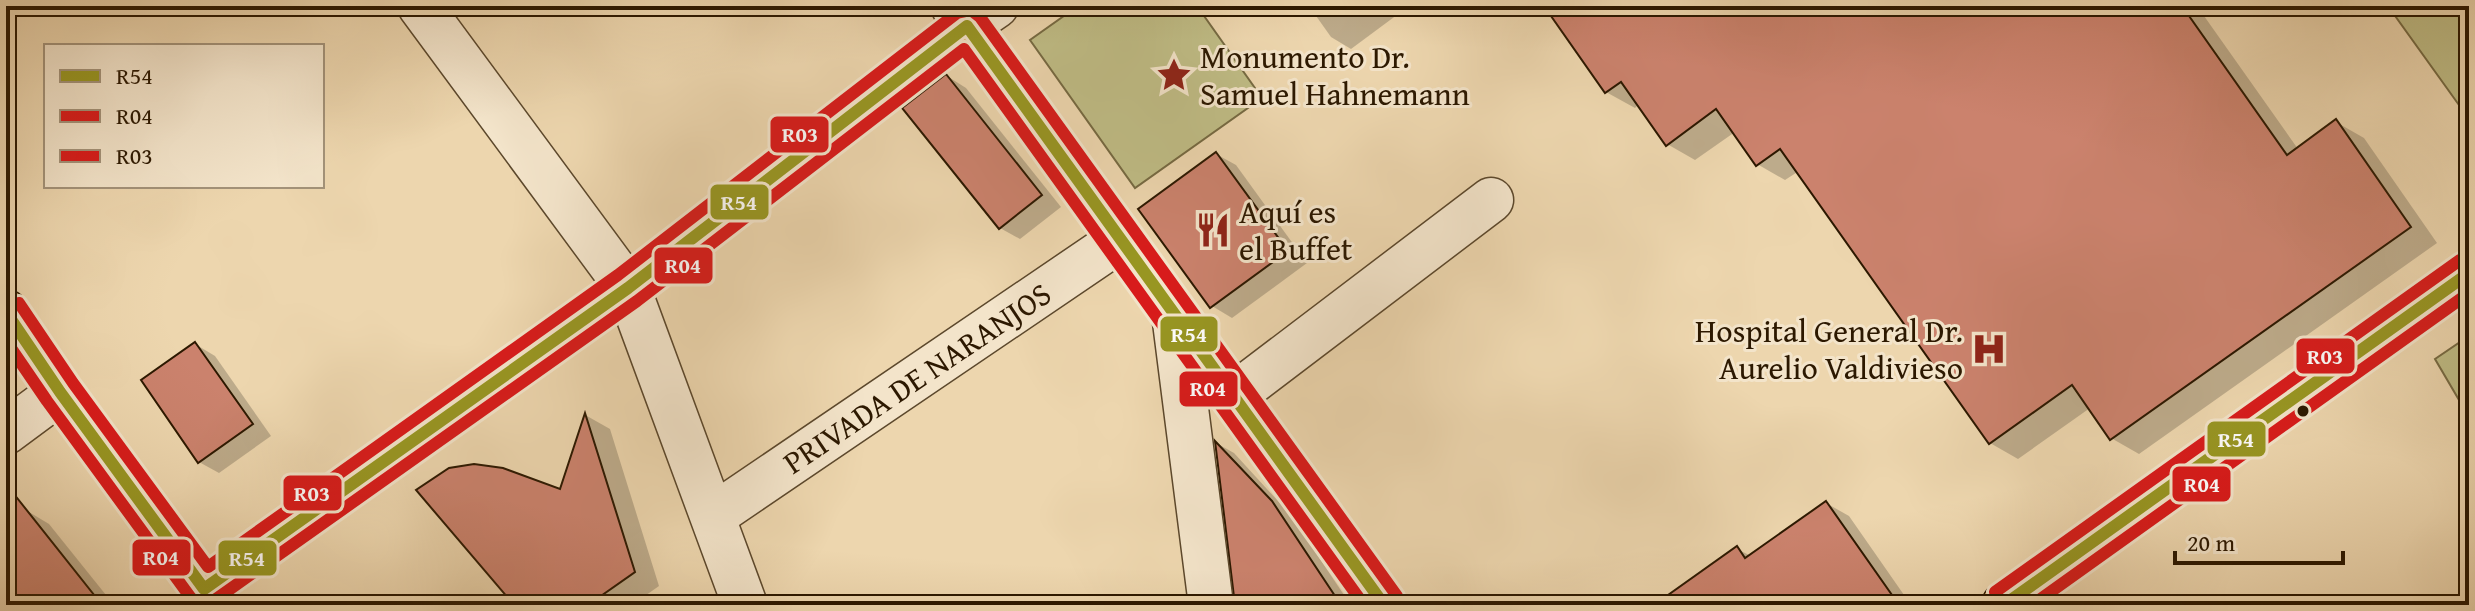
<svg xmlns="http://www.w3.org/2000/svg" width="2475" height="611" viewBox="0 0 2475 611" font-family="'Gentium Book Plus',serif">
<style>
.green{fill:#bfbc85;stroke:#766a42;stroke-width:2}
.shadow{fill:#0003}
.building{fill:#cb826d;stroke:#2c1800;stroke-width:2}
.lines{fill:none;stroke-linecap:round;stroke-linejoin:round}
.minor-casing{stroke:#5c482c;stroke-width:47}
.major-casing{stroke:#2c1800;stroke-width:47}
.minor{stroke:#f3e4ca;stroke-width:44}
.major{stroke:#e6bb77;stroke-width:44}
.bus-1-casing{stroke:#f3e4ca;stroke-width:18}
.bus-2-casing{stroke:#f3e4ca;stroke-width:18}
.bus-3-casing{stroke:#f3e4ca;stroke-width:18}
.bus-1{stroke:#989622;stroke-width:12}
.bus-2{stroke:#d81b1b;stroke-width:12}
.bus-3{stroke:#d81b1b;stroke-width:12}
.bus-dot{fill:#2c1800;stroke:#f3e4ca;stroke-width:3}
.labels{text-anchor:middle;stroke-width:6;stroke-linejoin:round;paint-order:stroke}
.poi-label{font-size:32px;fill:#2c1800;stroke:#f3e4ca;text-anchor:start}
.street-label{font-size:32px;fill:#2c1800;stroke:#f3e4ca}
.line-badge{stroke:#f3e4ca;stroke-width:3}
.badge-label{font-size:22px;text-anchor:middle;font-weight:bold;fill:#fff}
</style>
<rect width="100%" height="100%" fill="#edd6ae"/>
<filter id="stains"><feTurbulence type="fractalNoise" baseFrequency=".0025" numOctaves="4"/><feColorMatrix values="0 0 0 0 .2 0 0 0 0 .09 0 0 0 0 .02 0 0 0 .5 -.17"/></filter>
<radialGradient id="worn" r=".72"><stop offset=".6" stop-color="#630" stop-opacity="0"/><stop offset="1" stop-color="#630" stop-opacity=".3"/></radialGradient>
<g class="green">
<polygon points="1078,6 1197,6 1262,98 1135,188 1030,40"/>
<polygon points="2388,6 2469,6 2469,119"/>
<polygon points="2469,336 2469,417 2435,359"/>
</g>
<g class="shadow">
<polygon points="1309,6 1409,6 1351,49 1331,37"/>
<polygon points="1546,6 2197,6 2298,149 2336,122 2364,138 2437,243 2139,454 2111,438 2090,408 2018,459 1990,443 1799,171 1785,180 1757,164 1735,132 1695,160 1667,144 1639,104 1635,108 1606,92"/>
<polygon points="947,76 966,88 1061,207 1020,239 1000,228"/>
<polygon points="1216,154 1236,165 1307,263 1232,318 1212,306"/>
<polygon points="195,344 215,356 271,436 219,473 199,462"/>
<polygon points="587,416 610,429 659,586 632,605 516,605 562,492"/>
<polygon points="1218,444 1234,453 1290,514 1350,604 1237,605"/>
<polygon points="1826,503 1849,516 1911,605 1700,605 1737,549 1751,556"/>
<polygon points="24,509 49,524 114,605 6,605 6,524"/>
</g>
<g class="building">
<polygon points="1544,6 2182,6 2287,155 2336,119 2411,227 2110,440 2072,385 1989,444 1780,149 1756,166 1716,109 1666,146 1621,82 1605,93"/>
<polygon points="946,74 1042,195 999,229 902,108"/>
<polygon points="1216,152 1288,251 1210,308 1138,209"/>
<polygon points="195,342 253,424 198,463 141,380"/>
<polygon points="585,413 635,572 588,605 514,605 416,490 449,468 474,464 503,468 560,489"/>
<polygon points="1215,441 1272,501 1341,605 1235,605"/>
<polygon points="6,484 102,605 6,605"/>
<polygon points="1826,501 1899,605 1654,605 1737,546 1745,558"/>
</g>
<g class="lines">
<g class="minor-casing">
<g id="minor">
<polyline points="420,6 628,288 745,605"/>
<polyline points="953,6 967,26 996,6"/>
<polyline points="1174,314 1211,605"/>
<polyline points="1233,396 1491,200"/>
<polyline points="6,432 60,392"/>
<polyline points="713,516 1121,239"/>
</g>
</g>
<g class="major-casing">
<g id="major">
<polyline points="6,312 60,392 204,589 628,288 967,26 1384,605"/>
<polyline points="2004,605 2469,273"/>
</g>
</g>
<use href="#minor" class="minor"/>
<use href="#major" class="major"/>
<g class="bus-1-casing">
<g id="bus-1">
<polyline points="6,312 60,392 204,589 628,288 967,26 1384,605"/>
<polyline points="2004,605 2469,273"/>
</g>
</g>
<g class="bus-2-casing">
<g id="bus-2">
<polyline points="6,341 47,401 191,598 200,604 209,604 637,301 964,49 1364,605"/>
<polyline points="2032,605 2469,293"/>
</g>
</g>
<g class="bus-3-casing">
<g id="bus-3">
<polyline points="19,303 73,383 208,567 618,275 957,13 971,10 980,17 1397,596"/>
<polyline points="1995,592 2460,260"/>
</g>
</g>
<use href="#bus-1" class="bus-1"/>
<use href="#bus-2" class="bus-2"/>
<use href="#bus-3" class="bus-3"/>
</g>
<defs>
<g id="sight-bare" transform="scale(2.76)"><path d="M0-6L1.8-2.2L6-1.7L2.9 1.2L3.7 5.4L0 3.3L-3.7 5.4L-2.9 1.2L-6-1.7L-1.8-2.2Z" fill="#8f2418" stroke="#f3e4ca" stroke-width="2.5" paint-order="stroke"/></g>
<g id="restaurant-bare" transform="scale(2.76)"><path d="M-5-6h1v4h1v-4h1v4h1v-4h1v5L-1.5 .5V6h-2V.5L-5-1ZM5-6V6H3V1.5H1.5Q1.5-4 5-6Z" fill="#8f2418" stroke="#f3e4ca" stroke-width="2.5" paint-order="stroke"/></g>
<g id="hospital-bare" transform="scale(2.76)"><path d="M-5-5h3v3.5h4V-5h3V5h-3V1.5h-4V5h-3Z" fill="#8f2418" stroke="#f3e4ca" stroke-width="2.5" paint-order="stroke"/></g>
</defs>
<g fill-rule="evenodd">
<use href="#sight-bare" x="1174" y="75"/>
<use href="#restaurant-bare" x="1213" y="230"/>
<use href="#hospital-bare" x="1989" y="349"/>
</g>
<circle class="bus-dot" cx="2303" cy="411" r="7"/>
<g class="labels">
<g class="poi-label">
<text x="1200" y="68">Monumento Dr.<tspan x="1200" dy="37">Samuel Hahnemann</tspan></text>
<text x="1239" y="223">Aquí es<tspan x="1239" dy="37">el Buffet</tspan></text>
<text x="1963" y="342" text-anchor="end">Hospital General Dr.<tspan x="1963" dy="37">Aurelio Valdivieso</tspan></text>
</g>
<g class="street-label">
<text transform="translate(917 378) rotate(-34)" y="11">PRIVADA DE NARANJOS</text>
</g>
</g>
<g class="line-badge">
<rect x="769" y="115" width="61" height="39" rx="8" fill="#d81b1b"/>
<rect x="709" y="183" width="61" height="38" rx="8" fill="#989622"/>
<rect x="653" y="246" width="61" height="39" rx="8" fill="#d81b1b"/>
<rect x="1159" y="315" width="60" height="38" rx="8" fill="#989622"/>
<rect x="2295" y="337" width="61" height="38" rx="8" fill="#d81b1b"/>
<rect x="1178" y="370" width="61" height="38" rx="8" fill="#d81b1b"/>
<rect x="2206" y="420" width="61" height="38" rx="8" fill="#989622"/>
<rect x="2171" y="465" width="61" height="38" rx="8" fill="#d81b1b"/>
<rect x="282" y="474" width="61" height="38" rx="8" fill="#d81b1b"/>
<rect x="131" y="538" width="61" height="39" rx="8" fill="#d81b1b"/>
<rect x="217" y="539" width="61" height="38" rx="8" fill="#989622"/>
</g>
<g class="badge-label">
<text x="800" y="142">R03</text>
<text x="739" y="210">R54</text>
<text x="683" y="273">R04</text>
<text x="1189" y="342">R54</text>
<text x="2325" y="364">R03</text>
<text x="1208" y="396">R04</text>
<text x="2236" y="447">R54</text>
<text x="2202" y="492">R04</text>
<text x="312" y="501">R03</text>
<text x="161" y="565">R04</text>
<text x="247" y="566">R54</text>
</g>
<rect width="2475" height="611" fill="none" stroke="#edd6ae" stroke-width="32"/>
<rect x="8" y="8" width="2459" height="595" fill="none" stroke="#2c1800" stroke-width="4"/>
<rect x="16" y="16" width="2443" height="579" fill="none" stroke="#2c1800" stroke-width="2"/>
<rect x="44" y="44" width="280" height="144" fill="#f3e4ca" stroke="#a39279" stroke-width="2"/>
<rect x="60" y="70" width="40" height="12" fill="#989622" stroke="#a39279" stroke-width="2"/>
<text x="116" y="84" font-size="24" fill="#2c1800">R54</text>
<rect x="60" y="110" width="40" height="12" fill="#d81b1b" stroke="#a39279" stroke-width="2"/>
<text x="116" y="124" font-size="24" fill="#2c1800">R04</text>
<rect x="60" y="150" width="40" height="12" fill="#d81b1b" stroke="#a39279" stroke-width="2"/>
<text x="116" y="164" font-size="24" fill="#2c1800">R03</text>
<path d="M2175 551v12h168v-12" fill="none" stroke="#2c1800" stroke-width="4"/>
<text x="2187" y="551" font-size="24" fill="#2c1800" stroke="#f3e4ca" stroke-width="6" paint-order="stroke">20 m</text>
<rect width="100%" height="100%" filter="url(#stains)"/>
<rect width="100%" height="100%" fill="url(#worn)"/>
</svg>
